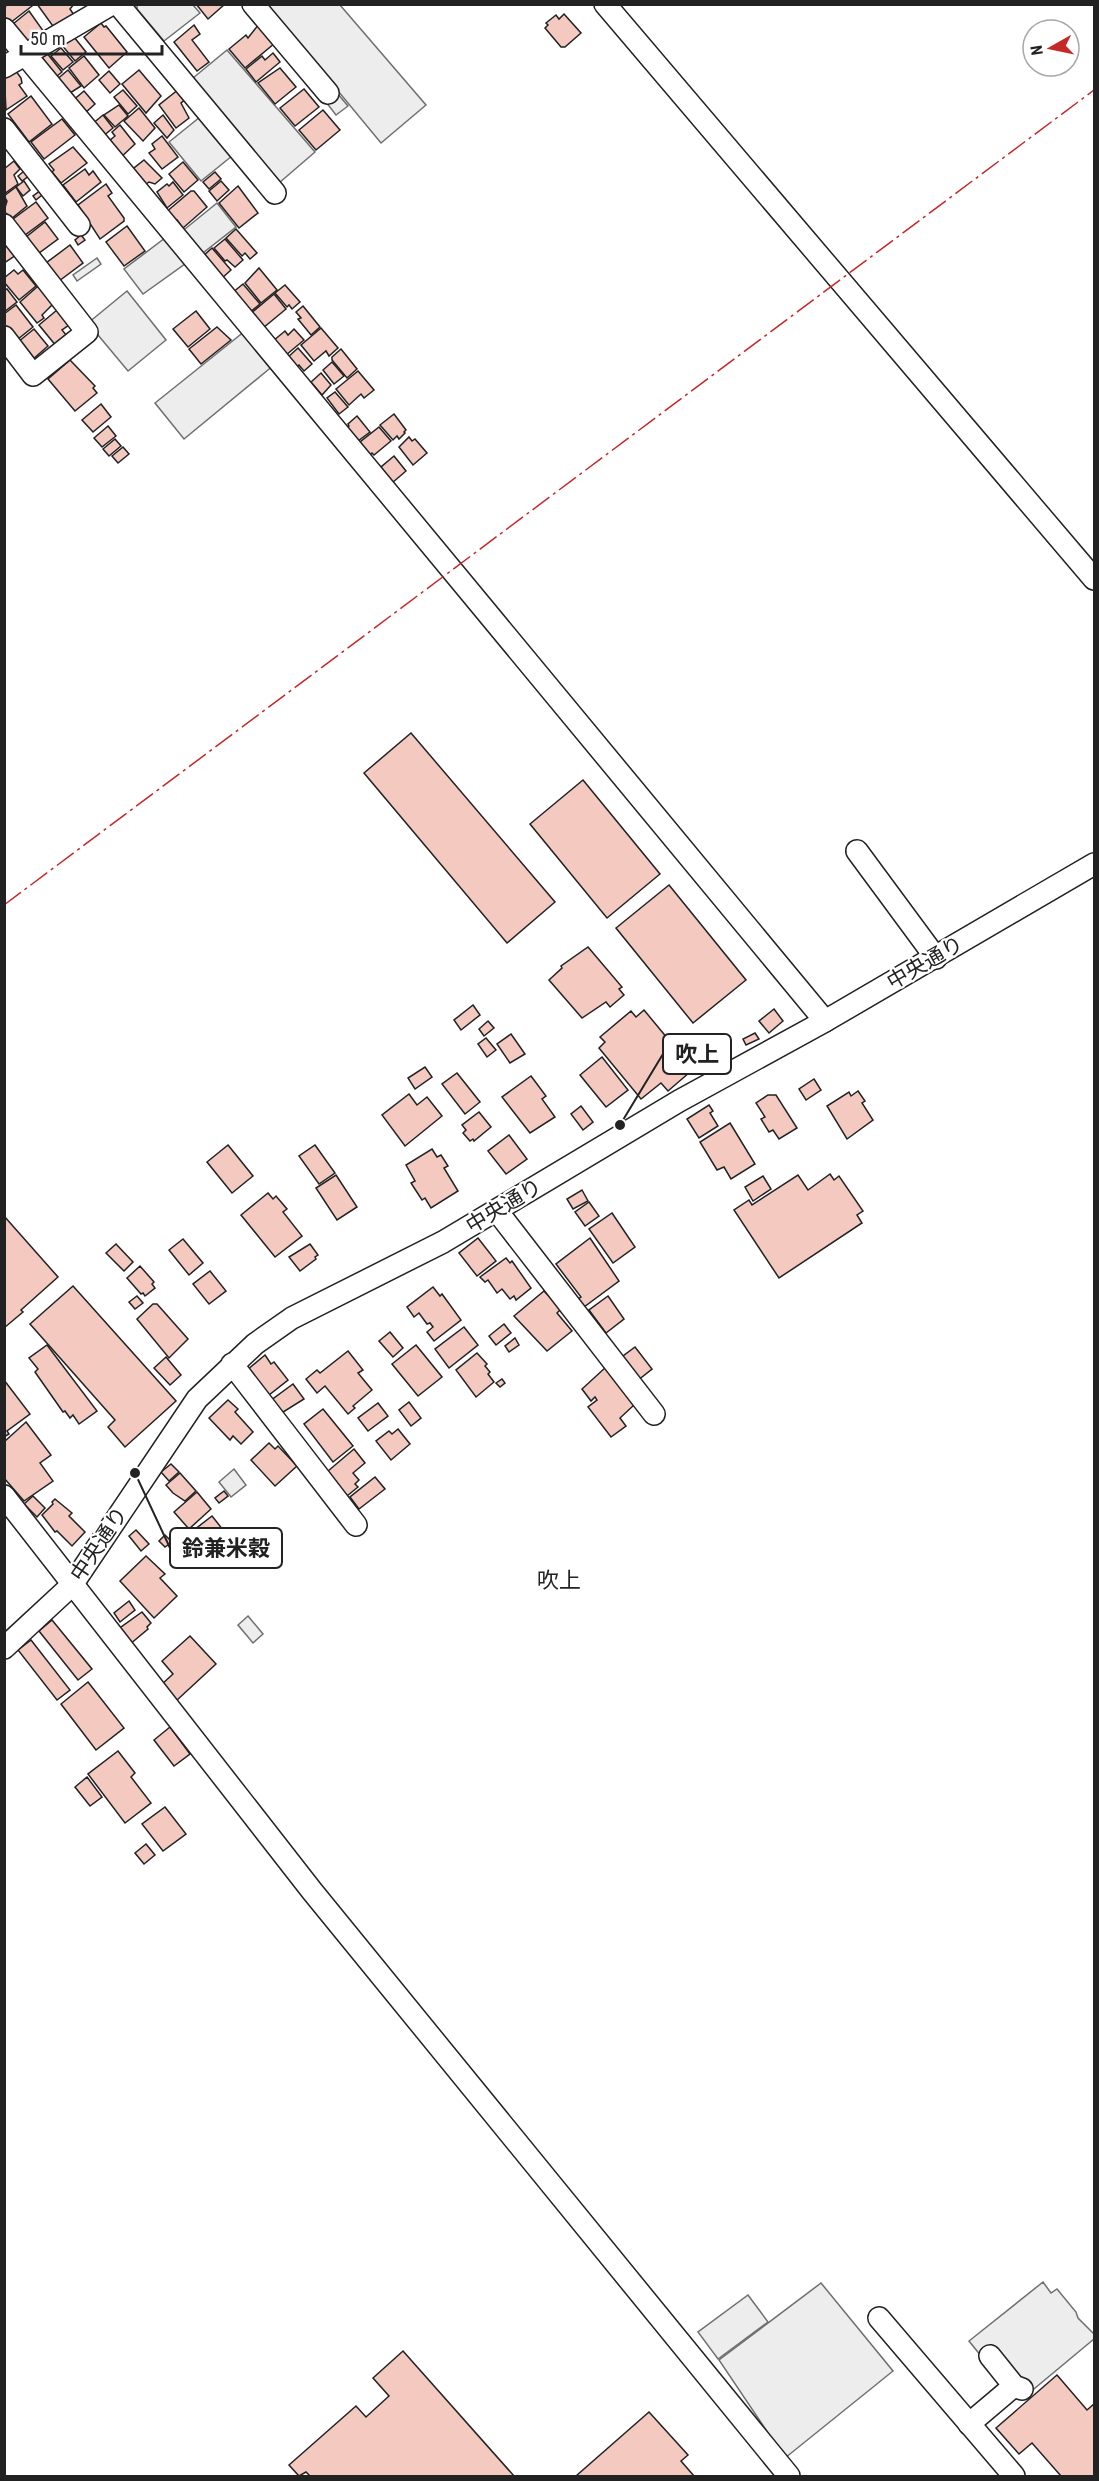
<svg xmlns="http://www.w3.org/2000/svg" width="1099" height="2481" viewBox="0 0 1099 2481" font-family="'Roboto Condensed','Noto Sans JP',sans-serif">
<style>
.parking{fill:#ededed;stroke:#6f6f6f;stroke-width:1.5}
.building{fill:#f3c9c0;stroke:#222;stroke-width:1.5}
.lines{fill:none;stroke-linecap:round;stroke-linejoin:round}
.minor-casing{stroke:#222;stroke-width:24}
.minor{stroke:#fff;stroke-width:21}
.power{stroke:#c62828;stroke-width:1.5;stroke-dasharray:21 4.5 3 4.5;stroke-linecap:butt}
.labels{text-anchor:middle;stroke-width:4.5;stroke-linejoin:round;paint-order:stroke}
.street-label{font-size:21px;fill:#222;stroke:#fff}
.neighbourhood-label{font-size:22px;fill:#222;stroke:#fff}
.leader{fill:none;stroke:#222;stroke-width:2}
.callout-dot{fill:#222;stroke:#fff;stroke-width:2}
.callout{fill:#fff;stroke:#222;stroke-width:2}
.callout-label{font-size:22px;text-anchor:middle;font-weight:bold;fill:#222}
</style>
<rect width="100%" height="100%" fill="#fff"/>
<g class="parking">
<polygon points="137,5 193,5 200,13 164,41 137,9"/>
<polygon points="267,5 340,5 426,105 381,143"/>
<polygon points="227,50 315,152 279,183 193,78"/>
<polygon points="337,93 348,106 336,115 326,102"/>
<polygon points="200,117 232,156 201,181 169,142"/>
<polygon points="217,203 236,227 199,256 180,233"/>
<polygon points="169,235 189,261 143,294 124,269"/>
<polygon points="97,258 101,264 77,281 73,275"/>
<polygon points="127,291 166,340 128,371 88,323"/>
<polygon points="245,331 274,365 184,439 155,403"/>
<polygon points="234,1469 246,1485 231,1497 219,1482"/>
<polygon points="248,1616 263,1634 253,1643 238,1625"/>
<polygon points="1043,2282 1051,2293 1057,2289 1076,2312 1078,2318 1094,2334 1094,2339 1023,2398 1002,2382 969,2341"/>
<polygon points="821,2283 893,2371 785,2458 719,2360"/>
<polygon points="748,2295 768,2322 718,2359 698,2332"/>
</g>
<g class="building">
<polygon points="6,4 30,4 32,6 10,23 4,16"/>
<polygon points="37,4 74,4 70,9 74,15 55,29"/>
<polygon points="196,4 225,4 208,19"/>
<polygon points="29,11 44,32 29,44 13,24"/>
<polygon points="564,14 581,33 565,47 561,47 545,28 548,25 546,23 556,15 559,19"/>
<polygon points="101,23 104,27 106,26 127,52 109,68 84,37"/>
<polygon points="259,24 275,43 245,68 229,49 246,35 248,38"/>
<polygon points="194,25 200,34 192,40 209,62 197,71 174,42"/>
<polygon points="74,37 86,52 75,61 61,44"/>
<polygon points="61,48 73,62 63,70 51,56"/>
<polygon points="46,52 62,72 52,80 36,60"/>
<polygon points="273,53 280,62 256,82 246,69 262,56 265,60"/>
<polygon points="84,56 99,75 84,88 69,68"/>
<polygon points="13,67 21,78 22,83 19,85 27,96 6,110 4,74"/>
<polygon points="280,68 296,87 275,104 258,83"/>
<polygon points="68,70 81,86 67,95 55,81"/>
<polygon points="139,70 161,96 146,113 122,84"/>
<polygon points="109,71 120,84 110,93 99,80"/>
<polygon points="179,89 186,99 181,103 189,118 176,128 159,105"/>
<polygon points="304,89 319,107 295,126 280,108"/>
<polygon points="123,90 137,106 128,114 114,97"/>
<polygon points="84,91 95,104 85,113 71,102"/>
<polygon points="31,96 52,124 29,142 8,114"/>
<polygon points="119,105 128,116 115,127 104,115"/>
<polygon points="139,108 155,128 143,141 124,121"/>
<polygon points="323,110 340,130 316,150 299,130"/>
<polygon points="103,115 113,128 102,137 91,125"/>
<polygon points="163,115 174,130 167,138 154,123"/>
<polygon points="62,119 75,135 44,159 31,142"/>
<polygon points="120,125 135,144 118,160 109,141 115,136 112,132"/>
<polygon points="162,136 178,157 162,169 149,153 155,149 152,144"/>
<polygon points="73,147 87,163 61,183 52,172 54,170 49,164"/>
<polygon points="144,160 162,178 155,184 149,182 141,188 129,172"/>
<polygon points="14,161 20,169 14,175 18,184 4,194 4,169"/>
<polygon points="183,162 198,180 184,192 169,174"/>
<polygon points="29,167 33,173 22,181 18,176"/>
<polygon points="85,169 89,175 93,171 101,182 76,202 63,185"/>
<polygon points="215,172 221,179 209,189 203,182"/>
<polygon points="24,181 30,190 23,196 16,187"/>
<polygon points="221,181 229,190 217,201 209,191"/>
<polygon points="173,182 183,195 167,208 157,192 167,184 169,186"/>
<polygon points="106,184 112,193 108,196 124,218 124,221 100,239 78,205"/>
<polygon points="238,186 258,213 239,228 219,203"/>
<polygon points="16,187 27,206 11,219 4,211 7,201 4,196"/>
<polygon points="44,188 47,191 36,200 33,196"/>
<polygon points="191,191 194,191 207,207 183,228 177,220 174,223 165,213"/>
<polygon points="36,202 48,218 21,238 9,222"/>
<polygon points="45,222 58,239 35,256 26,237"/>
<polygon points="127,226 145,251 124,266 106,242"/>
<polygon points="236,229 257,253 250,259 245,253 242,256 226,238"/>
<polygon points="81,235 85,240 78,245 75,240"/>
<polygon points="225,239 243,260 235,267 227,260 225,261 214,248"/>
<polygon points="4,240 16,255 4,263"/>
<polygon points="70,245 83,263 59,281 46,263"/>
<polygon points="212,248 231,270 221,279 202,257"/>
<polygon points="259,268 277,290 261,303 245,283"/>
<polygon points="14,270 18,274 23,270 36,286 19,300 4,282 4,278"/>
<polygon points="243,284 260,304 249,313 232,293"/>
<polygon points="285,285 300,302 292,309 289,305 287,307 275,293"/>
<polygon points="37,287 41,287 54,303 42,315 44,318 37,323 20,302"/>
<polygon points="7,289 17,302 4,312 4,290"/>
<polygon points="274,294 286,309 263,328 250,314"/>
<polygon points="16,305 33,327 18,339 4,327 4,314"/>
<polygon points="303,306 320,327 311,335 298,319 301,318 296,312"/>
<polygon points="57,310 69,325 62,330 67,336 57,347 39,325"/>
<polygon points="196,311 210,329 188,347 173,329"/>
<polygon points="217,327 231,340 201,364 189,349"/>
<polygon points="321,328 338,348 329,356 326,351 314,361 301,345"/>
<polygon points="34,329 48,346 32,360 18,342"/>
<polygon points="294,329 304,340 286,355 273,341 285,331 288,335"/>
<polygon points="298,348 312,364 304,371 299,365 295,368 287,358"/>
<polygon points="341,349 357,369 347,378 332,360 332,357"/>
<polygon points="70,360 95,386 93,388 97,393 75,411 48,379"/>
<polygon points="332,362 344,376 334,384 323,370"/>
<polygon points="358,371 374,390 364,398 361,394 349,405 336,389"/>
<polygon points="321,373 331,385 322,395 311,382"/>
<polygon points="335,392 348,407 339,414 327,398"/>
<polygon points="101,404 111,417 93,432 82,420"/>
<polygon points="394,414 406,430 404,432 405,433 399,439 397,436 393,440 380,425"/>
<polygon points="357,416 370,432 358,441 347,427 349,426 348,424"/>
<polygon points="108,426 116,436 102,447 94,438"/>
<polygon points="379,427 391,441 374,455 372,453 370,455 360,442"/>
<polygon points="409,437 412,441 415,439 427,453 413,465 399,447"/>
<polygon points="115,439 121,446 109,456 103,449"/>
<polygon points="123,447 129,454 118,463 112,456"/>
<polygon points="394,456 406,471 392,483 381,467"/>
<polygon points="411,733 555,902 507,943 364,773"/>
<polygon points="583,780 660,874 607,918 530,824"/>
<polygon points="669,885 746,980 693,1023 616,928"/>
<polygon points="588,947 622,987 619,989 624,995 610,1007 606,1002 582,1018 549,980 562,968 561,966"/>
<polygon points="473,1005 480,1015 461,1030 454,1020"/>
<polygon points="774,1009 783,1021 769,1033 759,1021"/>
<polygon points="644,1010 687,1062 684,1065 690,1072 668,1091 661,1083 641,1099 599,1048 605,1042 600,1037 631,1011 636,1017"/>
<polygon points="488,1021 494,1028 484,1036 479,1029"/>
<polygon points="755,1033 759,1039 746,1045 743,1039"/>
<polygon points="511,1034 525,1054 510,1063 497,1044"/>
<polygon points="486,1038 496,1050 487,1057 478,1044"/>
<polygon points="602,1057 628,1090 606,1107 580,1075"/>
<polygon points="425,1067 432,1077 415,1089 408,1078"/>
<polygon points="457,1073 480,1102 465,1114 442,1084"/>
<polygon points="531,1076 546,1096 542,1099 555,1117 530,1133 502,1097"/>
<polygon points="814,1079 821,1090 806,1100 799,1089"/>
<polygon points="858,1091 865,1101 862,1103 873,1120 847,1139 827,1106 849,1092 851,1096"/>
<polygon points="409,1094 417,1105 427,1097 442,1116 405,1146 382,1115"/>
<polygon points="768,1095 776,1095 797,1128 779,1139 773,1130 769,1132 761,1119 765,1117 756,1103"/>
<polygon points="709,1105 713,1111 710,1113 718,1126 699,1138 687,1119"/>
<polygon points="581,1106 593,1122 583,1130 571,1114"/>
<polygon points="479,1112 491,1127 474,1141 473,1139 470,1141 463,1133 466,1130 462,1125"/>
<polygon points="730,1123 755,1164 731,1179 724,1167 717,1170 700,1142"/>
<polygon points="509,1135 527,1159 506,1174 488,1151"/>
<polygon points="228,1145 253,1176 232,1193 207,1162"/>
<polygon points="315,1145 335,1173 319,1184 299,1156"/>
<polygon points="432,1149 437,1157 441,1155 448,1166 444,1168 458,1191 431,1208 425,1198 422,1200 411,1183 415,1181 406,1165"/>
<polygon points="830,1174 834,1180 839,1176 863,1211 857,1215 862,1223 779,1278 734,1210 749,1200 752,1205 798,1175 808,1190"/>
<polygon points="336,1175 357,1207 337,1220 316,1188"/>
<polygon points="763,1176 771,1189 753,1201 745,1187"/>
<polygon points="582,1190 588,1201 573,1209 567,1199"/>
<polygon points="268,1193 273,1199 276,1196 287,1209 283,1212 302,1236 275,1257 241,1215"/>
<polygon points="589,1202 599,1216 585,1226 575,1212"/>
<polygon points="612,1213 635,1247 613,1263 589,1229"/>
<polygon points="4,1216 58,1277 21,1310 23,1312 4,1328"/>
<polygon points="478,1238 496,1261 477,1276 459,1253"/>
<polygon points="590,1238 619,1281 584,1307 578,1299 581,1297 556,1264"/>
<polygon points="183,1239 203,1263 189,1275 169,1250"/>
<polygon points="116,1244 133,1262 124,1271 106,1253"/>
<polygon points="310,1244 318,1255 315,1257 316,1259 300,1271 289,1257"/>
<polygon points="506,1258 510,1263 512,1261 531,1288 516,1300 514,1296 510,1299 502,1289 497,1293 488,1280 485,1282 480,1277"/>
<polygon points="140,1266 154,1282 152,1284 155,1288 145,1296 143,1293 141,1294 127,1278"/>
<polygon points="210,1271 226,1291 209,1304 193,1284"/>
<polygon points="73,1286 176,1401 125,1447 108,1427 115,1420 30,1324"/>
<polygon points="433,1287 440,1296 442,1294 461,1320 434,1341 427,1332 433,1327 430,1323 427,1324 419,1313 414,1317 407,1307"/>
<polygon points="544,1291 561,1309 557,1313 572,1331 547,1351 514,1316"/>
<polygon points="137,1296 143,1303 135,1309 129,1302"/>
<polygon points="608,1296 624,1319 606,1333 589,1310"/>
<polygon points="153,1304 157,1304 188,1339 169,1358 137,1319"/>
<polygon points="504,1324 511,1333 496,1345 489,1336"/>
<polygon points="464,1327 478,1345 449,1368 435,1349"/>
<polygon points="390,1332 403,1348 393,1357 379,1341"/>
<polygon points="515,1338 519,1345 509,1352 505,1346"/>
<polygon points="47,1345 97,1411 79,1424 73,1415 70,1418 65,1411 63,1412 35,1372 38,1369 29,1358"/>
<polygon points="416,1345 442,1377 418,1396 392,1364"/>
<polygon points="635,1347 652,1369 637,1381 619,1359"/>
<polygon points="348,1351 363,1370 358,1373 372,1390 353,1406 355,1408 348,1414 325,1386 317,1393 306,1379 317,1370 320,1373"/>
<polygon points="477,1353 487,1364 485,1366 490,1372 488,1374 494,1382 476,1397 456,1370"/>
<polygon points="265,1355 271,1364 274,1362 288,1380 269,1395 247,1370"/>
<polygon points="166,1357 181,1375 170,1385 154,1368"/>
<polygon points="606,1367 634,1405 620,1418 626,1426 611,1437 588,1407 597,1400 595,1397 591,1401 582,1389"/>
<polygon points="502,1379 505,1383 500,1387 496,1383"/>
<polygon points="4,1380 30,1414 7,1431 9,1434 4,1437"/>
<polygon points="293,1384 304,1399 280,1414 270,1401"/>
<polygon points="228,1400 238,1409 235,1412 253,1432 241,1444 233,1436 230,1440 209,1418"/>
<polygon points="409,1402 421,1418 411,1426 399,1410"/>
<polygon points="378,1403 388,1416 368,1431 358,1418"/>
<polygon points="323,1409 353,1446 333,1462 304,1424"/>
<polygon points="26,1422 51,1455 40,1463 53,1481 24,1501 4,1478 4,1442"/>
<polygon points="398,1429 410,1444 391,1460 376,1441 389,1431 392,1434"/>
<polygon points="269,1443 275,1449 278,1446 297,1466 275,1486 251,1460"/>
<polygon points="354,1449 365,1463 353,1473 359,1480 355,1484 358,1487 347,1496 328,1471"/>
<polygon points="171,1464 179,1472 169,1481 161,1472"/>
<polygon points="180,1473 196,1491 185,1501 173,1493 166,1485"/>
<polygon points="375,1477 385,1489 359,1509 350,1497"/>
<polygon points="224,1491 228,1496 219,1503 215,1498"/>
<polygon points="197,1492 211,1509 189,1529 174,1512"/>
<polygon points="33,1496 45,1508 37,1517 24,1504"/>
<polygon points="55,1499 72,1513 69,1516 85,1532 72,1546 57,1531 55,1532 42,1515 53,1504 52,1502"/>
<polygon points="212,1516 239,1550 217,1567 190,1533"/>
<polygon points="184,1529 197,1542 180,1558 168,1545 165,1547 159,1541 165,1535 171,1541"/>
<polygon points="136,1530 149,1544 141,1551 129,1536"/>
<polygon points="146,1556 165,1574 160,1578 177,1596 154,1618 120,1581"/>
<polygon points="129,1601 135,1610 120,1622 114,1613"/>
<polygon points="142,1612 151,1623 147,1627 148,1629 129,1645 117,1630"/>
<polygon points="52,1620 92,1669 78,1680 39,1631"/>
<polygon points="190,1636 216,1664 176,1701 161,1685 173,1674 162,1661"/>
<polygon points="31,1640 70,1690 57,1700 18,1650"/>
<polygon points="88,1682 124,1728 96,1750 61,1704"/>
<polygon points="170,1727 190,1754 174,1766 154,1740"/>
<polygon points="118,1751 135,1773 131,1777 151,1803 125,1823 88,1774"/>
<polygon points="87,1777 102,1797 90,1806 75,1787"/>
<polygon points="165,1807 186,1834 163,1851 142,1824"/>
<polygon points="146,1844 155,1855 144,1864 135,1853"/>
<polygon points="403,2351 514,2476 310,2476 306,2472 299,2476 289,2465 356,2406 366,2417 389,2396 373,2378"/>
<polygon points="1057,2375 1087,2410 1094,2404 1094,2476 1061,2476 1032,2443 1019,2454 996,2428"/>
<polygon points="649,2412 688,2455 681,2461 694,2476 576,2476"/>
</g>
<g class="lines">
<g class="minor-casing">
<g id="minor">
<polyline points="118,4 275,193"/>
<polyline points="253,4 328,93"/>
<polyline points="605,4 1094,579"/>
<polyline points="4,29 825,1021"/>
<polyline points="4,67 112,4"/>
<polyline points="4,129 79,225"/>
<polyline points="4,225 87,332 33,375 4,337"/>
<polyline points="857,851 936,958"/>
<polyline points="497,1211 654,1414"/>
<polyline points="232,1364 356,1525"/>
<polyline points="4,1496 312,1891 789,2476"/>
<polyline points="4,1648 72,1585 197,1399 255,1344 292,1318 443,1242 679,1101 825,1021 1094,864"/>
<polyline points="879,2318 1014,2476"/>
<polyline points="990,2356 1014,2386 1022,2389"/>
<polyline points="969,2424 1014,2386"/>
</g>
</g>
<use href="#minor" class="minor"/>
<polyline class="power" points="4,905 1094,90"/>
</g>
<g class="labels">
<g class="street-label">
<text transform="translate(925 963) rotate(-30)" y="7">中央通り</text>
<text transform="translate(504 1206) rotate(-31)" y="7">中央通り</text>
<text transform="translate(99 1544) rotate(-56)" y="7">中央通り</text>
</g>
<g class="neighbourhood-label">
<text x="559" y="1588">吹上</text>
</g>
</g>
<path class="leader" d="M620 1125L663 1054M135 1473L170 1548"/>
<g class="callout-dot">
<circle cx="620" cy="1125" r="6"/>
<circle cx="135" cy="1473" r="6"/>
</g>
<g class="callout">
<rect x="663" y="1034" width="68" height="40" rx="6"/>
<rect x="170" y="1528" width="112" height="40" rx="6"/>
</g>
<g class="callout-label">
<text x="697" y="1062">吹上</text>
<text x="226" y="1556">鈴兼米穀</text>
</g>
<rect width="1099" height="2481" fill="none" stroke="#222222" stroke-width="12"/>
<g transform="translate(1051 48) rotate(261)"><circle r="28" fill="#ffffff" stroke="#a7a7a7" stroke-width="1.5"/>
<path d="M0-4.5L10 22L0 15L-10 22Z" fill="#c62828"/>
<text y="-9" font-size="16" font-weight="bold" text-anchor="middle" fill="#222222">N</text>
</g>
<path d="M21 45v9h141v-9" fill="none" stroke="#222222" stroke-width="3"/>
<text x="30" y="45" font-size="18" fill="#222222" stroke="#ffffff" stroke-width="4.5" paint-order="stroke">50 m</text>
</svg>
